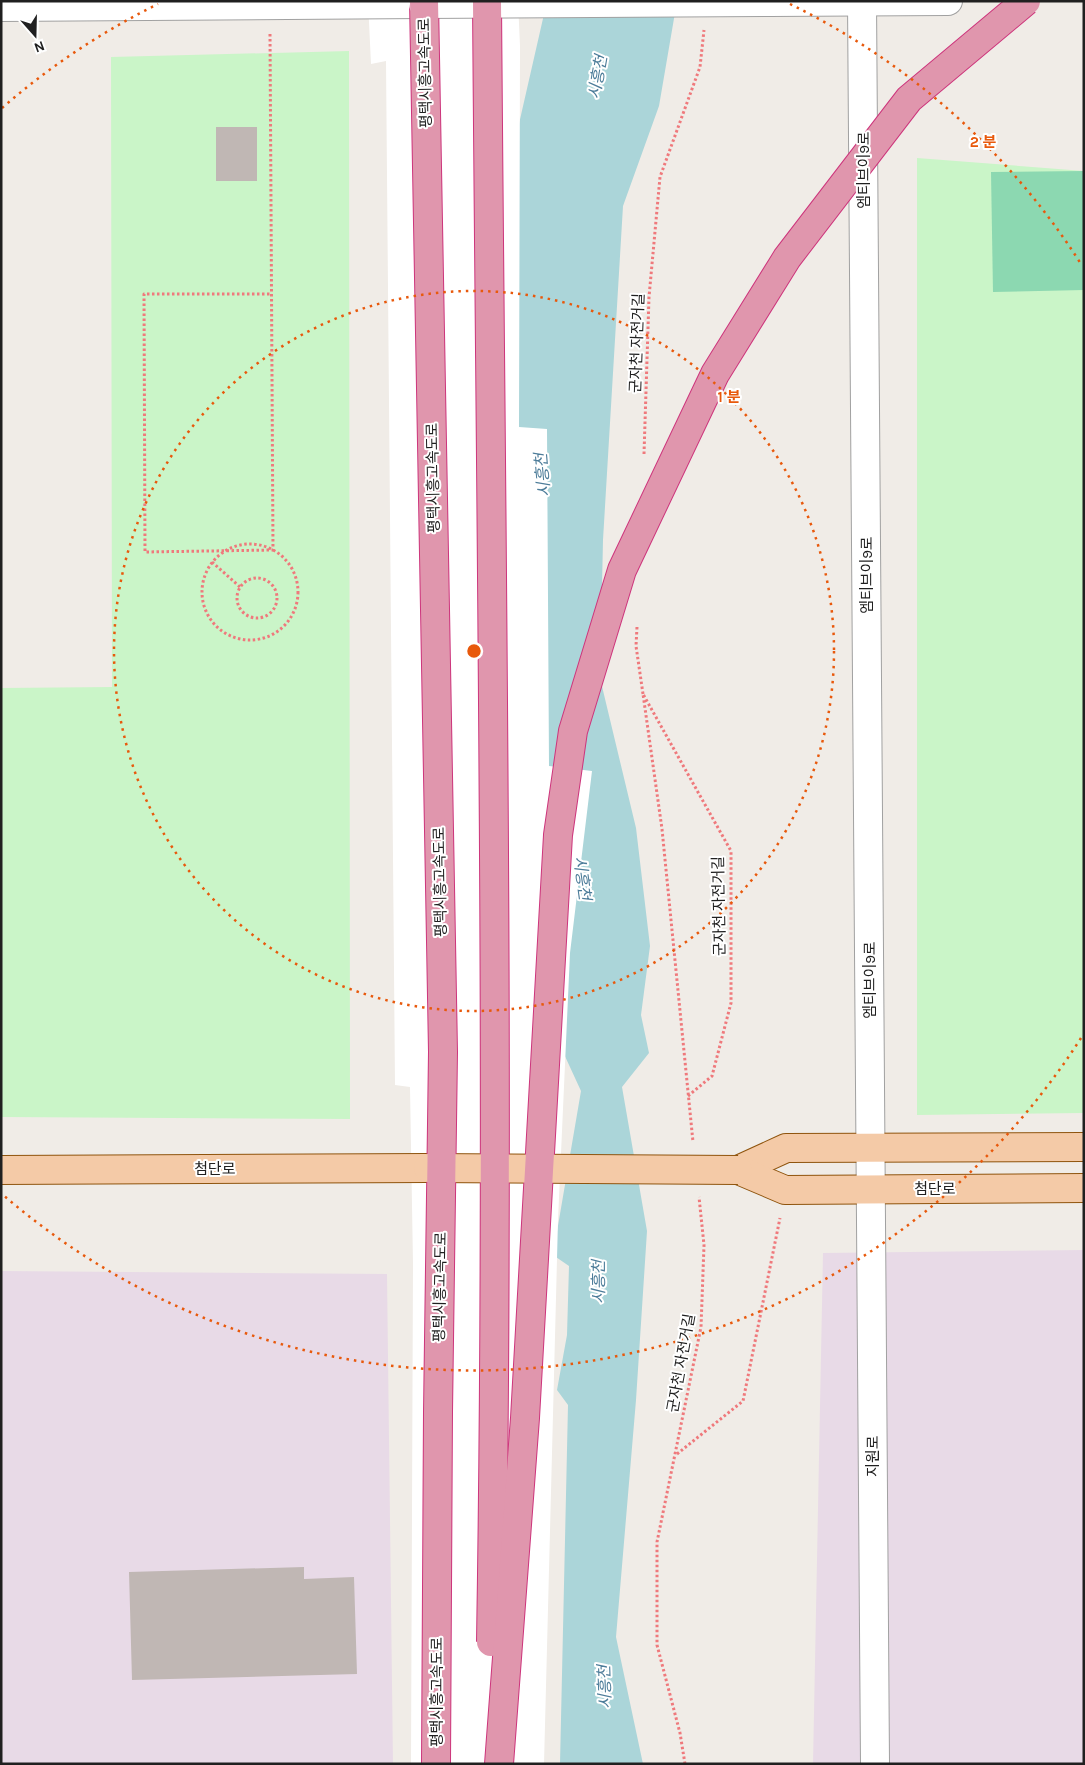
<svg xmlns="http://www.w3.org/2000/svg" width="1085" height="1765" viewBox="0 0 1085 1765" font-family="Karla,'Noto Sans KR',sans-serif">
<style>
.industrial{fill:#e8dae7}
.park{fill:#caf5c8}
.pitch{fill:#8cd8b1}
.water{fill:#abd5d9}
.pier{fill:#fff}
.building{fill:#c0b7b4}
.lines{fill:none;stroke-linecap:round;stroke-linejoin:round}
.minor-casing{stroke:#a1a1a1;stroke-width:30}
.major-casing{stroke:#8f540d;stroke-width:30}
.path{stroke:#ef797c;stroke-width:3;stroke-dasharray:2.5 2.5;stroke-linecap:butt}
.minor{stroke:#fff;stroke-width:28}
.major{stroke:#f4caa7;stroke-width:28}
.minor-bridge-casing{stroke:#a1a1a1;stroke-width:30;stroke-linecap:butt}
.major-bridge-casing{stroke:#8f540d;stroke-width:30;stroke-linecap:butt}
.highway-bridge-casing{stroke:#cd357c;stroke-width:30;stroke-linecap:butt}
.minor-bridge{stroke:#fff;stroke-width:28}
.major-bridge{stroke:#f4caa7;stroke-width:28}
.highway-bridge{stroke:#e096ad;stroke-width:28}
.ring{fill:none;stroke:#e8590c;stroke-width:2.5;stroke-dasharray:2.5 5}
.labels{text-anchor:middle;stroke-width:4;stroke-linejoin:round;paint-order:stroke}
.street-label{font-size:15px;fill:#202020;stroke:#fff}
.water-label{font-size:16px;font-style:italic;fill:#4c7c99;stroke:#fff}
.centre{fill:#e8590c;stroke:#fff;stroke-width:2.5}
.ring-label{font-size:15px;text-anchor:middle;font-weight:bold;fill:#e8590c;stroke:#fff;stroke-width:4;stroke-linejoin:round;paint-order:stroke}
</style>
<rect width="100%" height="100%" fill="#f0ece7"/>
<g class="industrial">
<polygon points="1084,1250 1084,1764 813,1764 823,1253"/>
<polygon points="1,1271 387,1274 393,1764 1,1764"/>
</g>
<g class="park">
<polygon points="349,51 350,1119 1,1117 1,688 112,687 111,57"/>
<polygon points="917,158 1084,171 1084,1113 917,1115"/>
</g>
<polygon class="pitch" points="1084,171 1084,290 993,292 991,172"/>
<polygon class="water" points="547,1 677,1 659,106 623,206 603,540 600,678 636,828 650,946 641,1015 649,1053 622,1087 647,1231 636,1400 616,1637 643,1764 560,1764 568,1405 557,1390 567,1335 569,1266 553,1255 581,1091 552,1028 487,264"/>
<polygon class="pier" points="368,1 518,1 520,46 519,427 547,429 549,766 592,771 570,953 558,1220 544,1764 411,1764 413,1264 410,1087 395,1085 386,61 371,64"/>
<g class="building">
<rect x="216" y="127" width="41" height="54"/>
<polygon points="304,1567 304,1579 354,1577 357,1674 132,1680 129,1572"/>
</g>
<g class="lines">
<g class="minor-casing">
<g id="minor">
<polyline points="862,1 875,1764"/>
<polyline points="769,2 948,1"/>
<polyline points="1,7 423,4"/>
</g>
</g>
<g class="major-casing">
<g id="major">
<polyline points="1,1170 428,1168"/>
<polyline points="738,1170 786,1148 1084,1147"/>
<polyline points="738,1170 785,1190 1084,1188"/>
</g>
</g>
<g class="path">
<polyline points="270,34 273,550 145,552 144,294 272,294"/>
<polyline points="644,454 649,297 660,177 700,67 704,30"/>
<circle cx="250" cy="592" r="48"/>
<polyline points="212,562 240,587"/>
<circle cx="257" cy="598" r="20"/>
<polyline points="637,627 636,646 643,694"/>
<polyline points="688,1096 712,1076 731,1003 731,851 643,694 662,829 693,1142"/>
<polyline points="677,1454 743,1401 780,1218"/>
<polyline points="685,1764 680,1733 657,1645 657,1542 701,1327 704,1245 699,1197"/>
</g>
<use href="#minor" class="minor"/>
<use href="#major" class="major"/>
<g class="minor-bridge-casing">
<polyline id="minor-bridge" points="423,4 769,2"/>
</g>
<g class="major-bridge-casing">
<polyline id="major-bridge" points="428,1168 738,1170"/>
</g>
<g class="highway-bridge-casing">
<g id="highway-bridge">
<polyline points="424,1 443,1052 438,1412 436,1764"/>
<path d="M 487,1 C 491,548 500,1095 491,1642"/>
<polyline points="499,1764 525,1418 558,835 573,731 622,570 715,374 787,258 909,99 1026,1"/>
</g>
</g>
<use href="#minor-bridge" class="minor-bridge"/>
<use href="#major-bridge" class="major-bridge"/>
<use href="#highway-bridge" class="highway-bridge"/>
</g>
<g class="ring">
<circle cx="474" cy="651" r="360"/>
<path d="M1081 1038A720 720 0 0 1 2 1194M2 108A720 720 0 0 1 158 4M790 4A720 720 0 0 1 1081 264"/>
</g>
<g class="labels">
<g class="street-label">
<text transform="translate(425 73) rotate(-91)" y="5">평택시흥고속도로</text>
<text transform="translate(864 170) rotate(-90)" y="5">엠티브이9로</text>
<text transform="translate(637 343) rotate(-88)" y="5">군자천 자전거길</text>
<text transform="translate(433 478) rotate(-91)" y="5">평택시흥고속도로</text>
<text transform="translate(867 575) rotate(-90)" y="5">엠티브이9로</text>
<text transform="translate(440 882) rotate(-91)" y="5">평택시흥고속도로</text>
<text transform="translate(719 906) rotate(-91)" y="5">군자천 자전거길</text>
<text transform="translate(870 980) rotate(-90)" y="5">엠티브이9로</text>
<text x="215" y="1174">첨단로</text>
<text x="935" y="1194">첨단로</text>
<text transform="translate(440 1287) rotate(-89)" y="5">평택시흥고속도로</text>
<text transform="translate(681 1363) rotate(-80)" y="5">군자천 자전거길</text>
<text transform="translate(873 1456) rotate(-90)" y="5">지원로</text>
<text transform="translate(437 1692) rotate(-90)" y="5">평택시흥고속도로</text>
</g>
<g class="water-label">
<text transform="translate(597 77) rotate(-80)" y="6">시흥천</text>
<text transform="translate(542 475) rotate(-95)" y="6">시흥천</text>
<text transform="translate(583 878) rotate(82)" y="6">시흥천</text>
<text transform="translate(598 1282) rotate(-90)" y="6">시흥천</text>
<text transform="translate(604 1687) rotate(-92)" y="6">시흥천</text>
</g>
</g>
<circle cx="474" cy="651" r="8" class="centre"/>
<g class="ring-label">
<text x="983" y="147">2 분</text>
<text x="729" y="402">1 분</text>
</g>
<rect width="1085" height="1765" fill="none" stroke="#202020" stroke-width="5"/>
<g transform="translate(35 35) rotate(160)" stroke="#ffffff" stroke-width="4" paint-order="stroke">
<path d="M0-4L9 19L0 12L-9 19Z" fill="#202020"/>
<text y="-8" font-size="14" font-weight="bold" text-anchor="middle" fill="#202020">N</text>
</g>
</svg>
